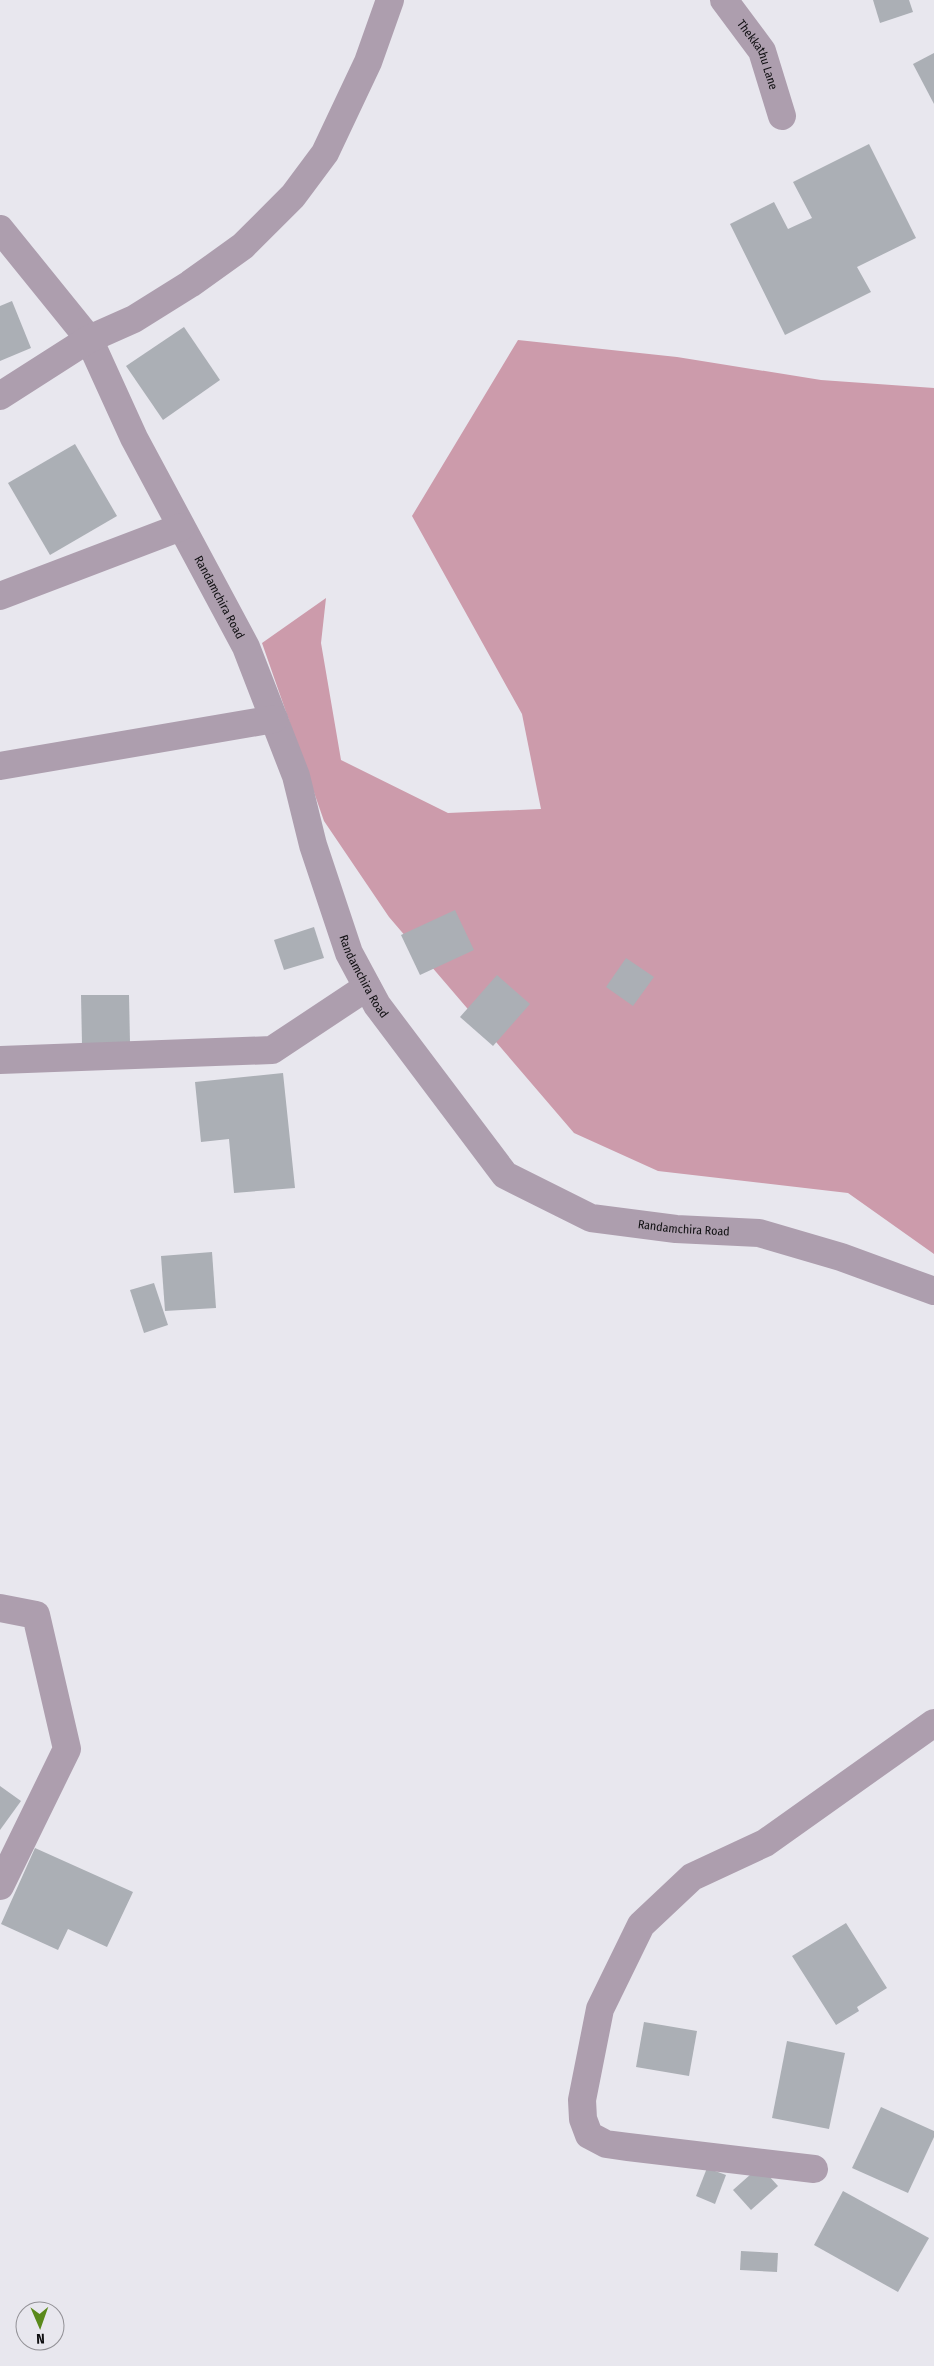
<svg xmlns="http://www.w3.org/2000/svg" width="934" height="2366" viewBox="0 0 934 2366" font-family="'Fira Sans Condensed',sans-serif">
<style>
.forest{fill:#cc9bab}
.building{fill:#abafb5}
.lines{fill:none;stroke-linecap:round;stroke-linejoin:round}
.minor{stroke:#ad9eae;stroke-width:28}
.labels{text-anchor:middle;stroke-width:4.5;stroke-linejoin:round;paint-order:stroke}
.street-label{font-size:12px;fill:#101012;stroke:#e8e7ee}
</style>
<rect width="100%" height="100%" fill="#e8e7ee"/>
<polygon class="forest" points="518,340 677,357 821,380 934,388 934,1254 848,1193 658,1171 574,1133 389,917 324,821 262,643 326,598 321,643 341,760 448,813 541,809 522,714 412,516"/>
<g class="building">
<polygon points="873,0 909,0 913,12 880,23"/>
<polygon points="934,53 934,104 913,64"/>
<polygon points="869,144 916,238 857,267 871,292 785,335 730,224 774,202 788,229 812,218 793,182"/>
<polygon points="12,301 31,348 0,361 0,306"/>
<polygon points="184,327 220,380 163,420 126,366"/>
<polygon points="75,444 117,516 50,555 8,483"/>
<polygon points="455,910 474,950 420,975 401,935"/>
<polygon points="314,927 324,958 284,970 274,940"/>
<polygon points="626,958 654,977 633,1006 606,987"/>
<polygon points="497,975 530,1004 493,1046 460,1017"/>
<polygon points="81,995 129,995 130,1043 82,1044"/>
<polygon points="283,1073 295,1188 234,1193 229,1139 201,1142 195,1082"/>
<polygon points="212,1252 216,1308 165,1311 161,1256"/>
<polygon points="154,1283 168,1325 144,1333 130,1290"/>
<polygon points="0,1786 21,1801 0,1830"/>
<polygon points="35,1848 133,1892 107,1947 68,1929 58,1950 1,1924"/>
<polygon points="846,1923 887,1988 857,2007 859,2011 836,2025 792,1956"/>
<polygon points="644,2022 697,2031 689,2076 636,2067"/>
<polygon points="787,2041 845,2053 829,2129 772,2118"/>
<polygon points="881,2107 934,2131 934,2137 908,2193 852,2168"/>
<polygon points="760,2166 778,2186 751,2210 733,2190"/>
<polygon points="707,2168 726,2175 715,2204 696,2196"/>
<polygon points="843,2191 929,2238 898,2292 814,2245"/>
<polygon points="741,2251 778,2253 777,2272 740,2270"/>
</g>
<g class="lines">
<g class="minor">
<path id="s1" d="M 724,0 L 762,51 L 782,116"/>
<path id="s2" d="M 0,229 L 89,339 L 134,438 L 246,647 L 296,776 L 313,845 L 349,953 L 377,1005 L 505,1175 L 591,1218 L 676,1229 L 759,1233 L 841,1257 L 934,1291"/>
<polyline points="0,396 89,339 134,319 190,284 243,246 293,196 325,153 368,62 390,0"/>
<polyline points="0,596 181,527"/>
<polyline points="0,766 274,719"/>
<polyline points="0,1060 272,1050 367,987"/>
<polyline points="0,1608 36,1615 67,1749 0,1886"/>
<polyline points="814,2169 628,2147 606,2144 589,2135 583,2119 582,2100 600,2009 641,1925 692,1877 765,1843 934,1723"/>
</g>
</g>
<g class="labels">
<g class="street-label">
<text dy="4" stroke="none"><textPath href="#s1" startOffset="65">Thekkathu Lane</textPath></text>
<text dy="4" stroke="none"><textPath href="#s2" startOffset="431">Randamchira Road</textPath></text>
<text dy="4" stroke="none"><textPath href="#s2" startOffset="838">Randamchira Road</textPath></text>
<text dy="4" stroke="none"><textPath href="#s2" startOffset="1272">Randamchira Road</textPath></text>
</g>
</g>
<g transform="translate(40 2326) rotate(178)"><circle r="24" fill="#e8e7ee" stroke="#929196"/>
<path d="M0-4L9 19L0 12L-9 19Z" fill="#5a891b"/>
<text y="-8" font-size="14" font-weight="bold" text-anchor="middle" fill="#101012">N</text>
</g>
</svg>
